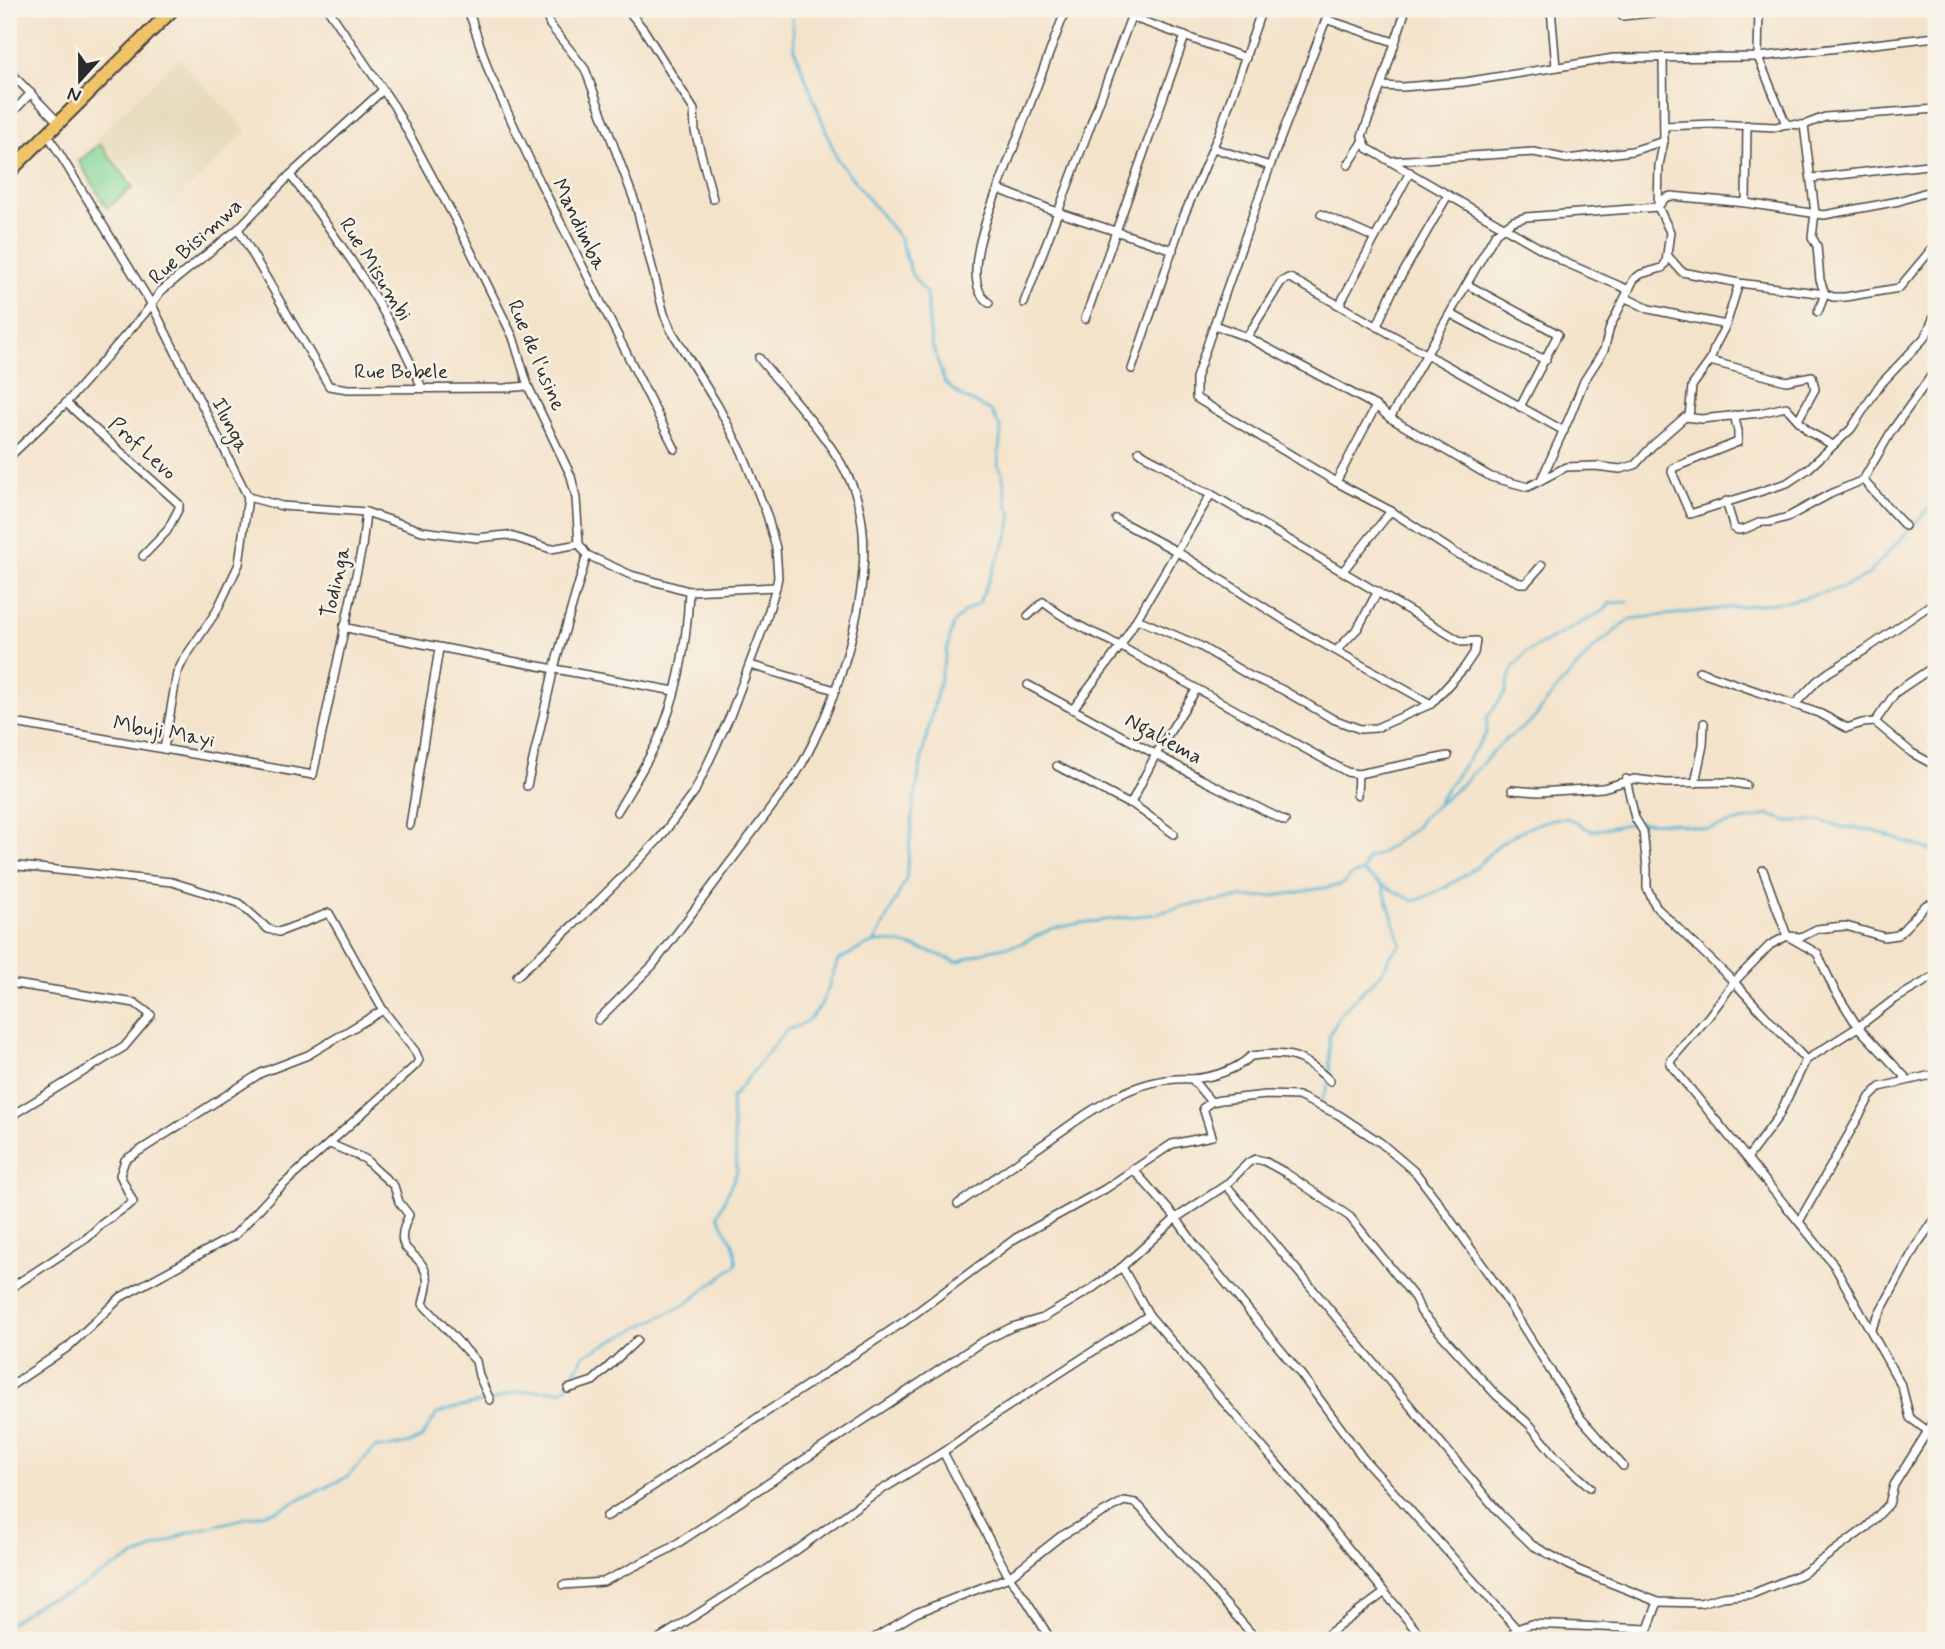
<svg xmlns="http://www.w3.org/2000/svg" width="1945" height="1649" viewBox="0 0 1945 1649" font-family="Mynerve,sans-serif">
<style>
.built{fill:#e6daba}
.green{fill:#87d899;stroke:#598262;stroke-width:2}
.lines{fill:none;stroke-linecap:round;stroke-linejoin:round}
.stream{stroke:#57b7d5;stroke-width:2.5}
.minor-casing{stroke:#494743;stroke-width:10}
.trunk-casing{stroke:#494743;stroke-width:16}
.minor{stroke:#fff;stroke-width:7}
.trunk{stroke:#f1c369;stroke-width:12}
.labels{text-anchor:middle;stroke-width:5;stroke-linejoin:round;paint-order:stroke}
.street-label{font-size:21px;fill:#2b2b2b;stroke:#f7f3e8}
</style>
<rect width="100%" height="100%" fill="#f7f3e8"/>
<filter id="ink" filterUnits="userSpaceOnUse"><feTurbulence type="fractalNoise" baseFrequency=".0143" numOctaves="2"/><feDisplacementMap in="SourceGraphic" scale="14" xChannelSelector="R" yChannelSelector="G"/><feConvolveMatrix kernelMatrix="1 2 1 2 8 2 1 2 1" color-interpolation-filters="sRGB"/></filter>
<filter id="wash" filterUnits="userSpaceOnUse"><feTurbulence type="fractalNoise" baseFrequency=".00686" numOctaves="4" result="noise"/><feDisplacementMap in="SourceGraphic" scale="28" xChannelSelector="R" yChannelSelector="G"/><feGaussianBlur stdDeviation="1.57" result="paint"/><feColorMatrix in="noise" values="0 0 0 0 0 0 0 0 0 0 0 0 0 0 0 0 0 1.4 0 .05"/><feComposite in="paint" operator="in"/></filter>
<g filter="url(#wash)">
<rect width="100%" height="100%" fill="#f4e3cb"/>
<polygon class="built" points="178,59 247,131 165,211 96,138"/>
<polygon class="green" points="100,144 133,187 107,208 79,161"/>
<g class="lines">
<g class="stream">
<polyline points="792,19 795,51 837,159 900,239 912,275 926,293 931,342 945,383 961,396 991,411 1001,429 998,465 1002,472 1007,503 1012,512 1009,533 979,603 964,612 953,624 922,757 913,809 906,879 875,942"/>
<polyline points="1438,801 1486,734 1487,718 1505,693 1512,669 1527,652 1603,611 1610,603 1629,602"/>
<polyline points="1363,872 1367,859 1381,853 1416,827 1423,817 1462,784 1503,742 1533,720 1555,691 1595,647 1630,619 1790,601 1841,588 1867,576 1936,500"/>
<path d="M 1363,872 L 1382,885 L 1414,901 C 1436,894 1457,881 1476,867 C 1486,859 1493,848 1504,841 C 1518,832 1547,817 1564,818 C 1576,818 1582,828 1593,831 L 1638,822 L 1673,823 L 1707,829 L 1768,815 L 1788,821 L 1822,821 L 1842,827 L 1871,830 L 1936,852"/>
<polyline points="1320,1105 1330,1081 1329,1036 1341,1013 1382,972 1390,956 1401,944 1383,887"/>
<path d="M 9,1624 L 42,1601 L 68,1594 L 122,1563 L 189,1532 L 278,1510 L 347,1477 L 376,1447 L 392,1447 L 410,1443 L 421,1438 L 437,1414 L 454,1408 L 495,1400 C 514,1388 542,1392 563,1390 L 569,1384 L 584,1355 L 686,1304 L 736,1265 C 738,1244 726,1234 718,1215 L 737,1171 L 731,1099 L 786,1030 C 822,1022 827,991 838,960 C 849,955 861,947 873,943 C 892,937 938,954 957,962 L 990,950 L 1020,944 L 1051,929 L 1081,923 L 1155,914 L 1184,906 L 1235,898 L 1275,896 L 1341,885 L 1352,875 L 1363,872"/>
</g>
</g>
</g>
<g filter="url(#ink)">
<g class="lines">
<g class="minor-casing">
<g id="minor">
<polyline points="328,9 394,106 455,219 513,337 528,386 571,476 576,498 579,544 587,555 631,575 689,591 776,587"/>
<polyline points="465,9 471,18 489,72 537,176 675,449"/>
<polyline points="627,9 644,30 694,110 695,131 713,199"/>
<polyline points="1066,9 998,189 1057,212 1173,250"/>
<polyline points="1406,9 1381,86 1362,136 1367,148 1564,262 1629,290"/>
<polyline points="1551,9 1556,67"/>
<polyline points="1759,9 1758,57 1786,124"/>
<polyline points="1622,16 1689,9"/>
<polyline points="1328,20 1394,42"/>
<polyline points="9,71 59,123"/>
<polyline points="1381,86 1402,87 1465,82 1614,58 1758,57 1936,37"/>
<polyline points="9,116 31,93"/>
<polyline points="1804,125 1815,213 1812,237 1817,246 1820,280 1825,294 1818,312"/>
<polyline points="1664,126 1713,124 1776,127 1786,124 1804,125 1825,117 1936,109"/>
<polyline points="48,135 152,305 248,497 239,564 216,612 184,659 177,673 164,749"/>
<polyline points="1213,148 1270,166"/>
<polyline points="1391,161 1534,152 1567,159 1632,151 1664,141 1663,57"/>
<polyline points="1348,165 1363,142"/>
<path d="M 290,175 C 340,241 389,311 422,388"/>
<polyline points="1812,178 1936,164"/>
<polyline points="1746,203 1747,125"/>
<polyline points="1321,214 1375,238"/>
<polyline points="238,229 329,386 348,389 505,388 528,386"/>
<polyline points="1667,255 1682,272 1739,283 1825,294 1833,297 1845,297 1899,288 1936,244"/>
<polyline points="1468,285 1558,334 1520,407"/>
<polyline points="1626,298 1649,309 1726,325"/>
<path d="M 989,303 C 960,283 987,216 998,189"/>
<polyline points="1024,303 1131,17 1246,58"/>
<polyline points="1340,304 1410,172"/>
<polyline points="1451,314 1496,338 1546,360"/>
<polyline points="1085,319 1185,36"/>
<polyline points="1214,325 1196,378 1196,398 1336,482"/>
<polyline points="1377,326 1392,292 1448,195"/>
<polyline points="1247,337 1214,325 1270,166 1330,9"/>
<polyline points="1710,361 1786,381 1812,376 1815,389 1798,420"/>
<polyline points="1132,369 1183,218 1219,133 1262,9"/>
<polyline points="66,403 179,504 179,508 167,531 143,556"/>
<polyline points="1376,406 1336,482 1391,511 1457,554 1520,583 1526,583 1542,565"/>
<polyline points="1734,415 1738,431 1738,442 1673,468 1672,472 1690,514 1787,483 1808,469 1851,429 1879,386 1926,336 1936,311"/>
<polyline points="1689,417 1692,386 1710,361 1715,346 1726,325 1739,283"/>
<polyline points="1390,418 1496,233 1513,221 1526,217 1658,207 1665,198 1671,196 1746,203 1824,215 1899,201 1936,189"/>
<polyline points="1564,431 1292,279 1288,278 1281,282 1247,337 1376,406 1390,418 1491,477 1528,487 1566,467 1595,466 1620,469 1635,465 1652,446 1685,417 1701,419 1760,413 1786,407 1809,432 1833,445"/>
<polyline points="9,457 66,403 145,313 161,291 238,229 290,175 383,90"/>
<polyline points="1541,480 1570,416 1584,381 1604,350 1610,327 1634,279 1641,274 1662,268 1666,262 1670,232 1658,207 1659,165 1664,141"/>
<polyline points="1863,480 1905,526"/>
<polyline points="1726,501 1734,528 1738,530 1745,529 1761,522 1770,522 1788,517 1830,494 1863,480 1891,432 1936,369"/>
<polyline points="366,512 422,531 477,538 507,535 551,549 579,544"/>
<polyline points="1116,519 1176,551 1306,634 1431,704"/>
<polyline points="1343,571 1391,511"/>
<path d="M 1028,616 L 1043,602 C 1061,616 1085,630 1107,639 L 1347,772 L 1358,774 L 1357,795"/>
<path d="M 1137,619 L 1200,646 L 1250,676 L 1281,689 L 1333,719 L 1360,729 L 1376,728 L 1431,704 L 1464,668 L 1474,653 L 1476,641 L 1462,642 L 1211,494 C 1190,487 1185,479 1168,468 C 1158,461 1148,459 1139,451"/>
<path d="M 343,627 C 453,652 564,670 674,691"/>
<polyline points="1337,650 1358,628 1378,591"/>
<polyline points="750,665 835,690"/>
<polyline points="1699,671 1821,714 1847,728 1862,723 1875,722 1912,753 1936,766"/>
<polyline points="1028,685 1203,780 1285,821"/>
<polyline points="1795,704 1817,681 1829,672 1865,650 1936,601"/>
<polyline points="1073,709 1120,647 1211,494"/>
<polyline points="9,722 313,775 362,547 366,512 282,506 248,497"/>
<polyline points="1875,722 1896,692 1936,665"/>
<polyline points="1057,766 1127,803 1131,803 1156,754 1196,690"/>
<polyline points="1358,774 1448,756"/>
<polyline points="1626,779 1635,818 1643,831 1647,868 1647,888 1656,907 1734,982 1806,1060"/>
<polyline points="1695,783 1703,745 1704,723"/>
<polyline points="527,786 554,668 587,555"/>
<polyline points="1512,790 1538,792 1603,788 1634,779 1666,783 1730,782 1746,785"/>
<polyline points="1131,803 1174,834"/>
<path d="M 617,812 C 631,789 645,766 657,742 C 678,696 687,641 689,591"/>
<polyline points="410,825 439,649"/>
<polyline points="9,865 172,882 239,903 268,929 279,932 329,913 383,1010 415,1051 419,1060 416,1065 273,1194 235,1235 121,1297 68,1347 9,1387"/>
<polyline points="1763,870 1787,936 1817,953 1834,989 1858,1027 1907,1079"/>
<polyline points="1936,902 1926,905 1898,935 1884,937 1846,926 1834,927 1817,929 1801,937 1787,936 1770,945 1734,982 1709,1016 1671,1060 1670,1064 1834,1265 1902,1387 1910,1418 1928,1431 1936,1449"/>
<polyline points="517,976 582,917 641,858 660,838 695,791 730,716 765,623 776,587 778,577 776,548 767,515 742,452 718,406 671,330 664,314 636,205 585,69 550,25 544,9"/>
<polyline points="9,983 135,1003 151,1015 124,1047 9,1117"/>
<path d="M 598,1020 L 653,965 L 795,776 C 838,705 885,568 853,487 C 834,441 790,397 759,358"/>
<path d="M 1192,1079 C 1213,1077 1236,1070 1251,1056 C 1288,1051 1303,1055 1330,1081"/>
<path d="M 330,1144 L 365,1159 L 374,1168 L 394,1186 L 399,1202 L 409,1215 C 389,1257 420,1246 427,1277 C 429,1285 425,1295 423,1304 L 476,1361 L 479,1376 L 490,1400"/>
<polyline points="1748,1157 1778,1117 1806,1060 1858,1027 1892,1001 1931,978 1936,977"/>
<polyline points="1133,1169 1176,1218 1195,1245 1303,1377 1363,1458 1517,1629"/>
<polyline points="1226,1185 1501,1515 1532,1545 1578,1570 1658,1602 1700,1603 1722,1597 1752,1594 1804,1573 1867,1527 1889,1504 1894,1485 1936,1418"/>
<path d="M 958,1204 C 986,1184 1014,1164 1042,1145 C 1088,1113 1133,1075 1192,1079 L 1211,1102"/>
<polyline points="1800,1220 1870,1097 1880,1087 1936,1074"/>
<polyline points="1122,1267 1149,1315 1320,1514 1424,1640"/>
<polyline points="9,1289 87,1238 103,1223 133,1202 120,1175 125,1160 261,1073 308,1055 383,1010"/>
<polyline points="1871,1329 1916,1246 1936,1218"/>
<polyline points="568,1389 593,1381 637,1340"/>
<polyline points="943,1452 1009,1577 1061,1536 1124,1501 1135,1503 1140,1507 1257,1640"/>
<polyline points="606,1517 905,1321 1016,1238 1105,1189 1172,1144 1212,1136 1203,1108 1211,1102 1221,1100 1266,1095 1298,1096 1339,1115 1381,1143 1416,1173 1435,1198 1498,1287 1579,1416 1623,1466"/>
<polyline points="563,1585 603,1582 669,1549 980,1343 1012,1327 1043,1318 1090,1290 1122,1267 1176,1218 1226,1185 1249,1162 1256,1159 1264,1161 1286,1173 1350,1217 1415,1298 1421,1312 1496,1395 1530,1425 1556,1457 1590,1487"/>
<polyline points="657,1640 797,1550 870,1497 943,1452 1001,1411 1149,1315"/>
<polyline points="871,1640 916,1613 1009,1577 1025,1598 1051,1640"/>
<polyline points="1320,1640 1384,1593"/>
<polyline points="1506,1640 1517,1629 1531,1624 1648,1629 1658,1602"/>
</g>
</g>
<g class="trunk-casing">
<polyline id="trunk" points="9,172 173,9"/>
</g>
<use href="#minor" class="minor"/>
<use href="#trunk" class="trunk"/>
</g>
</g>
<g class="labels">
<g class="street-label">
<text transform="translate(580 224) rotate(64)" y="7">Mandimba</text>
<text transform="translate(195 241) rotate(-42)" y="7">Rue Bisimwa</text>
<text transform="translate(376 269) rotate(58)" y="7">Rue Misumbi</text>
<text transform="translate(537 355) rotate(67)" y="7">Rue de l'usine</text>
<text x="401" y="378">Rue Bobele</text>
<text transform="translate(231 425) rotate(63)" y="7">Ilunga</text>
<text transform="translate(143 448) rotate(42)" y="7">Prof Levo</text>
<text transform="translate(335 582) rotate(-77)" y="7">Todinga</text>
<text transform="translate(164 731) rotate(10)" y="7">Mbuji Mayi</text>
<text transform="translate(1164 738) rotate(29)" y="7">Ngaliema</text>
</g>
</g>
<rect width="1945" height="1649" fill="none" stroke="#f7f3e8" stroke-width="35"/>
<g transform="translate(80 80) rotate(201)" stroke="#f7f3e8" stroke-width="5" paint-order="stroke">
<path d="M0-5L12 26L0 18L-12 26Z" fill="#2b2b2b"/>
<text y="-10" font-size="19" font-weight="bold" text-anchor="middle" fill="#2b2b2b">N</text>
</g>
</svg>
